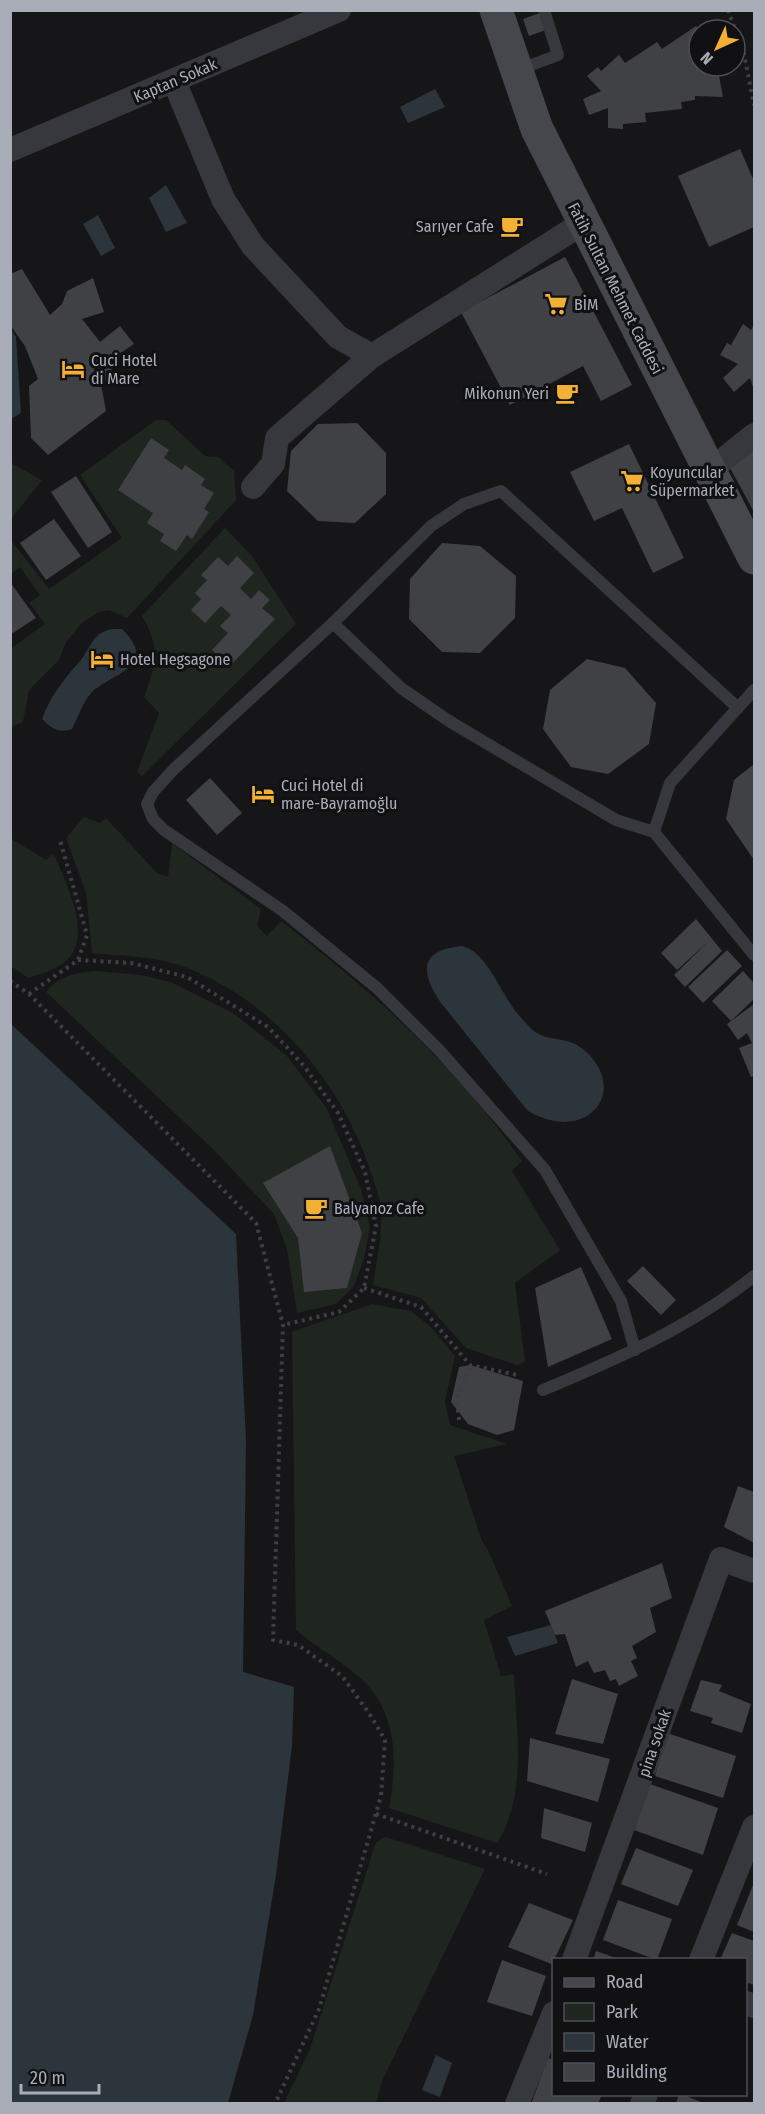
<svg xmlns="http://www.w3.org/2000/svg" width="765" height="2114" viewBox="0 0 765 2114" font-family="'Fira Sans Condensed',sans-serif">
<style>
.green{fill:#1e261f}
.water{fill:#2c353c}
.building{fill:#404145}
.lines{fill:none;stroke-linecap:round;stroke-linejoin:round}
.path{stroke:#3d3f44;stroke-width:4;stroke-dasharray:3 4.5;stroke-linecap:butt}
.lane{stroke:#37383d;stroke-width:12}
.street{stroke:#37383d;stroke-width:24}
.secondary{stroke:#45474d;stroke-width:33}
.labels{text-anchor:middle;stroke-width:6;stroke-linejoin:round;paint-order:stroke}
.street-label{font-size:16px;fill:#a8adb8;stroke:#111113}
.poi-label{font-size:16px;fill:#a8adb8;stroke:#111113;text-anchor:start}
</style>
<rect width="100%" height="100%" fill="#161618"/>
<g class="green">
<polygon points="156,420 166,420 205,456 218,457 234,471 236,500 127,618 109,610 99,612 83,622 66,642 59,660 29,690 23,722 11,727 10,649 45,624 29,603 40,595 20,567 11,574 10,539 49,589 122,538 80,475"/>
<polygon points="11,463 42,480 11,519"/>
<path d="M 225,528 L 252,556 L 296,624 L 142,776 L 137,772 L 159,713 L 144,697 C 156,664 161,648 142,616 Z"/>
<path d="M 84,817 L 100,823 L 106,818 L 157,873 L 168,877 L 172,843 L 261,909 L 257,926 L 267,936 L 281,921 C 373,992 456,1066 522,1161 L 512,1171 L 560,1250 L 515,1283 L 525,1362 L 517,1365 L 466,1348 L 421,1298 L 373,1285 C 377,1258 383,1234 381,1208 C 379,1193 372,1178 368,1164 C 338,1079 272,1001 187,968 C 157,956 124,956 92,953 L 86,893 L 66,838 Z"/>
<path d="M 10,838 L 46,860 L 53,854 C 63,873 69,889 75,910 C 85,954 69,966 28,978 L 11,966 Z"/>
<path d="M 94,971 L 141,975 L 171,982 L 233,1013 L 286,1055 L 326,1107 L 361,1189 L 370,1227 L 364,1259 L 354,1286 L 336,1304 L 297,1313 L 287,1249 L 274,1214 L 214,1150 L 46,992 C 59,976 75,973 94,971 Z"/>
<path d="M 372,1304 L 411,1311 L 431,1327 L 455,1356 L 445,1402 L 450,1425 L 507,1444 L 454,1456 L 482,1541 L 488,1550 L 512,1606 L 484,1620 L 501,1676 L 514,1674 C 516,1728 528,1795 497,1843 L 389,1808 C 396,1769 398,1727 374,1693 C 358,1670 318,1649 296,1630 L 292,1332 Z"/>
<polygon points="386,1837 485,1869 382,2081 376,2103 284,2103 310,2049 376,1842"/>
</g>
<g class="water">
<polygon points="435,89 445,107 408,123 400,107"/>
<polygon points="166,185 187,223 166,232 149,198"/>
<polygon points="98,215 115,248 101,256 83,224"/>
<polygon points="10,328 16,337 21,413 11,419"/>
<path d="M 113,629 L 122,629 C 160,667 112,673 92,692 C 83,701 78,718 72,729 C 58,733 52,729 42,719 C 51,695 64,679 81,660 C 92,645 93,632 113,629 Z"/>
<path d="M 462,946 C 486,951 501,993 516,1012 C 521,1018 529,1027 535,1032 C 547,1040 563,1038 575,1044 C 603,1059 618,1098 585,1117 C 565,1127 545,1120 528,1111 L 441,1003 C 420,972 419,950 462,946 Z"/>
<polygon points="11,1024 236,1234 246,1441 243,1672 294,1687 292,1746 276,1875 253,2015 228,2103 11,2103"/>
<polygon points="551,1625 558,1643 515,1656 507,1637"/>
<polygon points="436,2055 452,2063 440,2097 422,2090"/>
</g>
<g class="building">
<polygon points="540,13 546,30 529,36 523,19"/>
<polygon points="696,26 699,30 699,66 717,66 723,97 695,96 695,100 681,102 682,109 645,113 646,122 623,124 623,129 608,128 608,108 589,115 583,99 601,91 587,76 598,67 601,71 619,55 625,63 657,42 662,49"/>
<polygon points="740,149 754,181 754,227 709,247 678,176"/>
<polygon points="565,257 632,385 601,401 583,366 510,405 461,312"/>
<polygon points="22,269 50,315 62,304 67,291 93,278 104,312 82,319 100,342 120,326 134,344 113,358 110,384 100,379 106,411 48,455 31,438 29,386 38,379 25,346 10,325 10,274"/>
<polygon points="743,324 751,330 754,325 754,390 750,378 734,392 723,378 738,364 720,355 727,343 731,345"/>
<polygon points="357,423 386,453 386,494 355,523 318,521 287,491 291,451 318,424"/>
<polygon points="151,438 169,450 164,458 182,470 185,465 205,479 201,485 214,493 204,509 209,512 192,539 187,535 176,551 160,541 164,534 147,523 153,513 118,490"/>
<polygon points="629,444 684,558 653,573 622,508 594,521 570,472"/>
<polygon points="754,448 754,512 729,466"/>
<polygon points="76,476 112,532 88,548 51,492"/>
<polygon points="54,519 81,556 46,580 20,543"/>
<polygon points="442,543 480,546 516,576 515,618 480,653 442,652 409,619 410,579"/>
<polygon points="237,556 254,573 240,588 251,599 259,590 270,600 262,608 275,619 230,666 212,650 228,633 220,626 231,615 221,606 205,623 191,610 201,599 195,593 207,580 201,575 218,557 228,566"/>
<polygon points="10,582 36,618 10,635"/>
<polygon points="587,659 625,668 656,703 649,744 608,774 571,767 543,729 550,690"/>
<polygon points="754,764 754,860 726,819 734,780"/>
<polygon points="210,778 242,813 217,835 186,800"/>
<polygon points="696,919 722,951 685,987 674,975 709,941 677,970 661,953"/>
<polygon points="727,950 742,966 703,1003 688,987"/>
<polygon points="743,971 754,983 754,999 731,1021 712,1001"/>
<polygon points="754,1004 754,1076 751,1077 739,1048 752,1043 747,1033 738,1040 727,1024"/>
<polygon points="330,1146 362,1233 347,1288 304,1292 298,1238 263,1183"/>
<polygon points="643,1266 676,1300 661,1315 627,1281"/>
<polygon points="581,1267 612,1339 548,1367 535,1288"/>
<polygon points="470,1365 523,1381 514,1430 497,1435 468,1424 451,1402 459,1367"/>
<polygon points="738,1486 754,1492 754,1543 724,1527"/>
<polygon points="662,1563 672,1598 650,1608 656,1632 632,1646 637,1658 631,1661 638,1676 619,1686 616,1679 610,1681 605,1670 594,1673 588,1661 576,1667 565,1634 555,1635 545,1611"/>
<polygon points="572,1679 618,1694 603,1744 555,1734"/>
<polygon points="701,1680 722,1685 719,1691 751,1704 742,1733 711,1723 713,1718 690,1711"/>
<polygon points="667,1733 736,1756 723,1798 655,1776"/>
<polygon points="530,1738 610,1759 598,1802 527,1781"/>
<polygon points="650,1784 718,1808 703,1855 634,1830"/>
<polygon points="544,1808 592,1823 585,1852 541,1838"/>
<polygon points="636,1848 693,1870 678,1906 621,1884"/>
<polygon points="753,1885 754,1886 754,1932 737,1925"/>
<polygon points="618,1900 672,1919 657,1960 603,1940"/>
<polygon points="529,1903 573,1920 554,1960 554,1965 508,1947"/>
<polygon points="732,1933 754,1941 754,1985 746,1982 746,1960 720,1960"/>
<polygon points="596,1951 619,1959 619,1960 593,1960"/>
<polygon points="502,1960 546,1976 532,2016 487,2002"/>
<polygon points="548,2058 554,2060 554,2094 602,2094 598,2104 531,2104"/>
<polygon points="679,2094 681,2094 706,2104 676,2104"/>
</g>
<g class="lines">
<g class="path">
<polyline points="728,10 744,54 754,105"/>
<polyline points="78,960 131,963 187,977 268,1027 304,1066 338,1113 365,1172 376,1226 364,1288 339,1312 283,1325"/>
<polyline points="10,981 29,994 256,1223 283,1325 273,1640 298,1645 342,1676 369,1713 385,1740 381,1796 319,2009 275,2104"/>
<polyline points="29,994 78,960 87,935 60,840"/>
<polyline points="364,1288 421,1307 470,1365 517,1375"/>
<polyline points="459,1420 457,1400 470,1365"/>
<polyline points="376,1814 547,1874"/>
</g>
<g class="lane">
<polyline points="518,70 558,55 544,10"/>
<polyline points="333,623 401,688 449,721 616,820 654,832 754,955"/>
<polyline points="654,832 670,783 754,690"/>
<polyline points="635,1350 621,1301 545,1170 440,1051 377,988 283,911 164,830 153,819 147,804 153,792 174,769 333,623 431,526 464,504 501,491 738,708"/>
<path d="M 543,1390 C 617,1359 691,1327 754,1276"/>
</g>
<g class="street">
<polyline points="174,81 223,199 253,246 338,337 372,356"/>
<polyline points="10,150 339,10"/>
<polyline points="709,471 754,435"/>
<polyline points="253,487 273,464 277,438 372,356 583,223"/>
<polyline points="574,1960 721,1559 754,1571"/>
<polyline points="701,1960 754,1827"/>
<polyline points="746,2003 754,2006"/>
<polyline points="517,2104 554,2013"/>
<polyline points="642,2104 646,2094"/>
</g>
<polyline class="secondary" points="496,10 537,129 754,558"/>
</g>
<defs>
<g id="cafe-bare" transform="scale(1.8)"><path d="M-5.5-4.5H6V0H3Q3 3.5 0 3.5H-2.5Q-5.5 3.5-5.5 0ZM3-3.2v2h1.7v-2ZM-6 4.5H4V6H-6Z" fill="#f2b134" stroke="#111113" stroke-width="2.5" paint-order="stroke"/></g>
<g id="supermarket-bare" transform="scale(1.8)"><path d="M-6-5.5h2.5l.6 2H6L4.5 2H-2.5L-4.4-4H-6ZM-1.5 3.2a1.3 1.3 0 1 0 .1 0ZM3 3.2a1.3 1.3 0 1 0 .1 0Z" fill="#f2b134" stroke="#111113" stroke-width="2.5" paint-order="stroke"/></g>
<g id="hotel-bare" transform="scale(1.8)"><path d="M-6-4.5h1.5V1H6V5H4.5V3h-9V5H-6ZM-4 0a1.8 1.8 0 1 1 3.6 0ZM.5 0V-2.5h3Q6-2.5 6 0Z" fill="#f2b134" stroke="#111113" stroke-width="2.5" paint-order="stroke"/></g>
</defs>
<g fill-rule="evenodd">
<use href="#cafe-bare" x="512" y="226"/>
<use href="#supermarket-bare" x="556" y="304"/>
<use href="#hotel-bare" x="73" y="369"/>
<use href="#cafe-bare" x="567" y="393"/>
<use href="#supermarket-bare" x="632" y="481"/>
<use href="#hotel-bare" x="102" y="659"/>
<use href="#hotel-bare" x="263" y="794"/>
<use href="#cafe-bare" x="316" y="1208"/>
</g>
<g class="labels">
<g class="street-label">
<text transform="translate(175 80) rotate(-23)" y="6">Kaptan Sokak</text>
<text transform="translate(616 288) rotate(63)" y="6">Fatih Sultan Mehmet Caddesi</text>
<text transform="translate(654 1743) rotate(-71)" y="6">pina sokak</text>
</g>
<g class="poi-label">
<text x="494" y="232" text-anchor="end">Sarıyer Cafe</text>
<text x="574" y="310">BİM</text>
<text x="91" y="366">Cuci Hotel<tspan x="91" dy="18">di Mare</tspan></text>
<text x="549" y="399" text-anchor="end">Mikonun Yeri</text>
<text x="650" y="478">Koyuncular<tspan x="650" dy="18">Süpermarket</tspan></text>
<text x="120" y="665">Hotel Hegsagone</text>
<text x="281" y="791">Cuci Hotel di<tspan x="281" dy="18">mare-Bayramoğlu</tspan></text>
<text x="334" y="1214">Balyanoz Cafe</text>
</g>
</g>
<rect width="765" height="2114" fill="none" stroke="#a8adb8" stroke-width="24"/>
<rect x="552" y="1958" width="195" height="138" fill="#111113" stroke="#4d4f55" stroke-width="1.5"/>
<rect x="564" y="1978" width="30" height="9" fill="#45474d" stroke="#4d4f55" stroke-width="1.5"/>
<text x="606" y="1988" font-size="18" fill="#a8adb8">Road</text>
<rect x="564" y="2003" width="30" height="18" fill="#1e261f" stroke="#4d4f55" stroke-width="1.5"/>
<text x="606" y="2018" font-size="18" fill="#a8adb8">Park</text>
<rect x="564" y="2033" width="30" height="18" fill="#2c353c" stroke="#4d4f55" stroke-width="1.5"/>
<text x="606" y="2048" font-size="18" fill="#a8adb8">Water</text>
<rect x="564" y="2063" width="30" height="18" fill="#404145" stroke="#4d4f55" stroke-width="1.5"/>
<text x="606" y="2078" font-size="18" fill="#a8adb8">Building</text>
<g transform="translate(717 48) rotate(225)"><circle r="28" fill="#111113" stroke="#4d4f55" stroke-width="1.5"/>
<path d="M0-4.5L10 22L0 15L-10 22Z" fill="#f2b134"/>
<text y="-9" font-size="16" font-weight="bold" text-anchor="middle" fill="#a8adb8">N</text>
</g>
<path d="M21 2084v9h78v-9" fill="none" stroke="#a8adb8" stroke-width="3"/>
<text x="30" y="2084" font-size="18" fill="#a8adb8" stroke="#111113" stroke-width="4.5" paint-order="stroke">20 m</text>
</svg>
